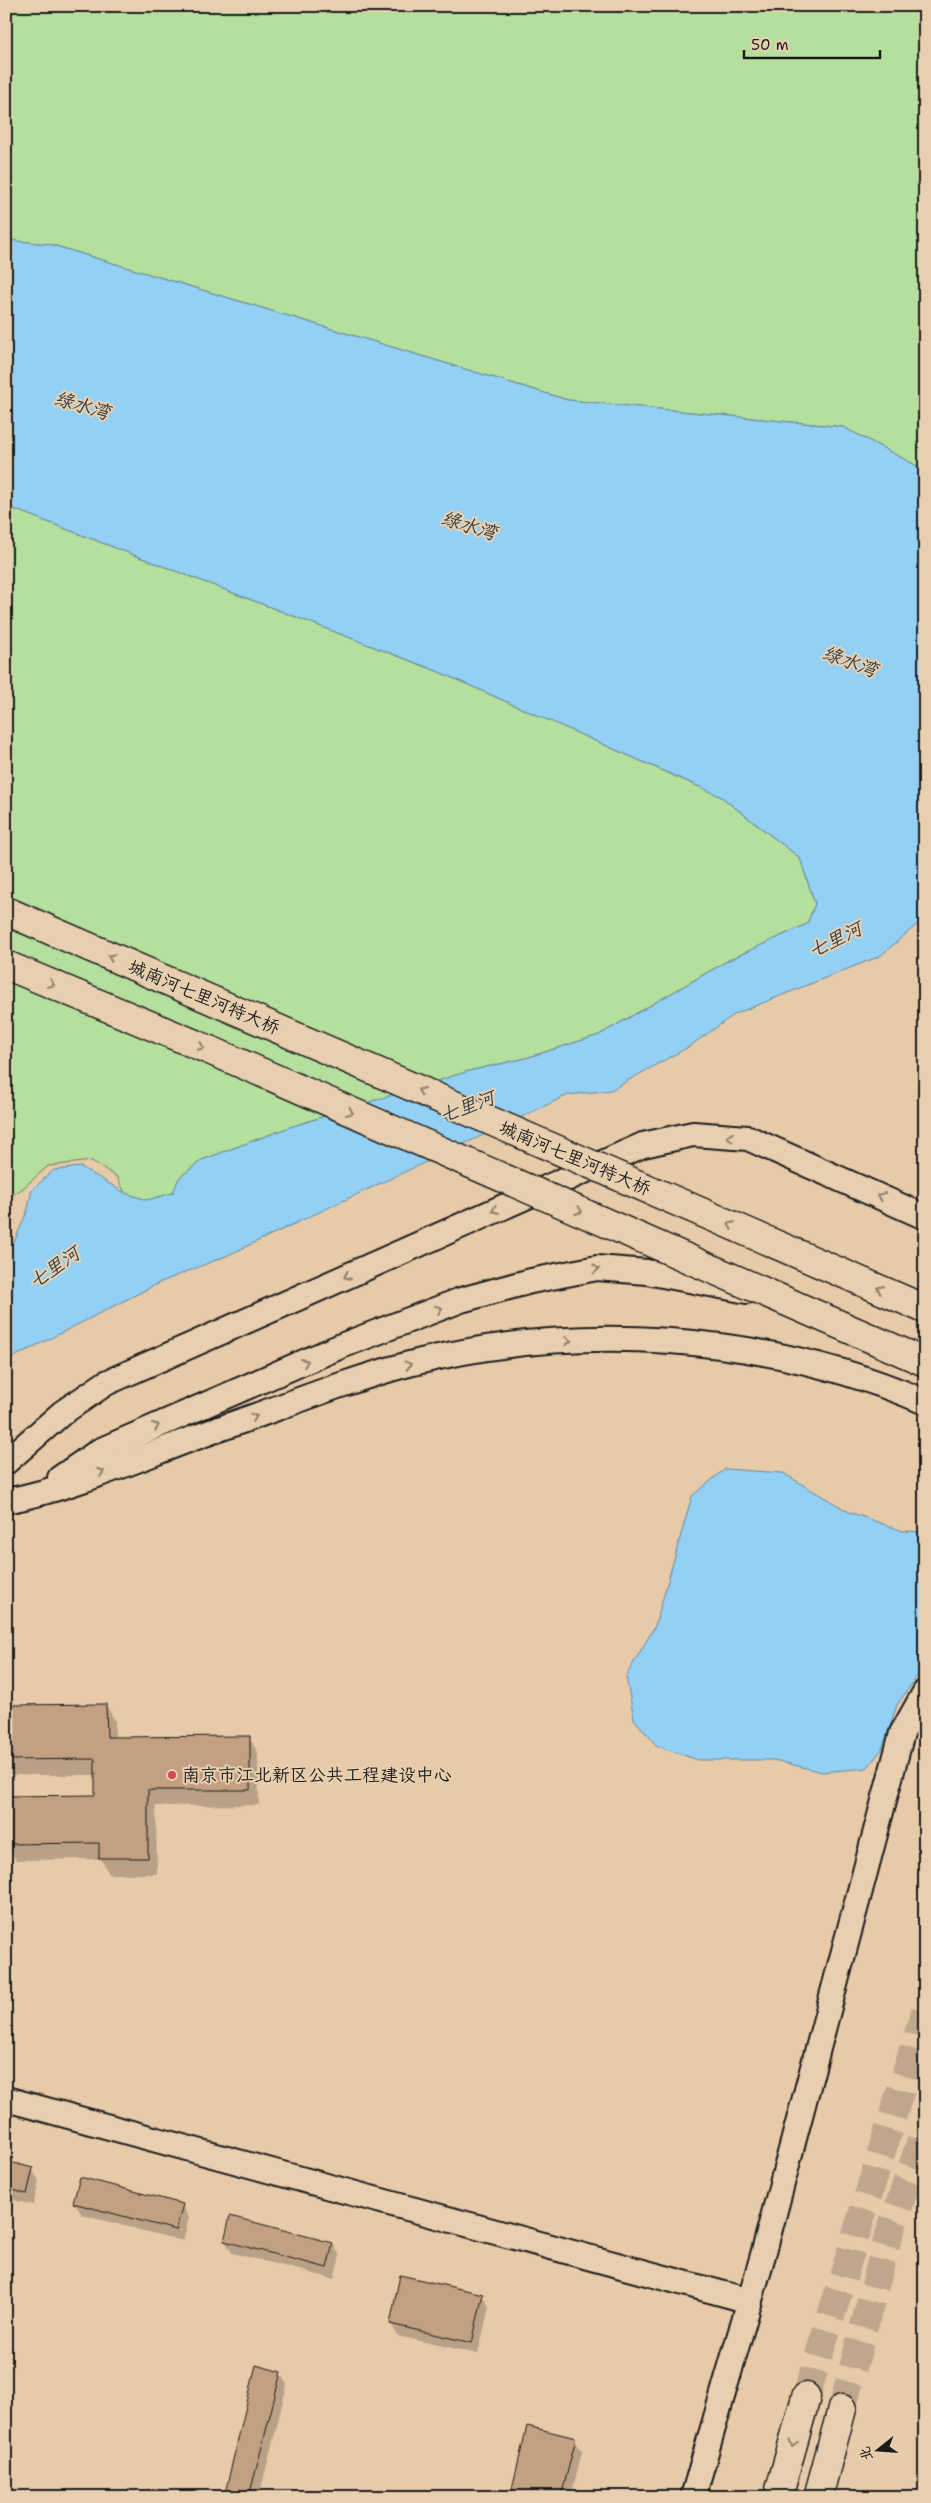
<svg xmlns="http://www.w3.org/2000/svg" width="931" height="2503" viewBox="0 0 931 2503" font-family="'Shantell Sans','LXGW WenKai TC',sans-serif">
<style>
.green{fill:#b4df9c;stroke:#687e5c}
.water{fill:#93d0f4;stroke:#63889e}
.shadow{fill:#0003}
.building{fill:#c2a081;stroke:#1c1c1c}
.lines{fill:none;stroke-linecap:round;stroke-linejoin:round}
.highway-tunnel{stroke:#bea78c;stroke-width:28;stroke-dasharray:28 14;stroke-linecap:butt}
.minor-casing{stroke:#1c1c1c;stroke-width:28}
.highway-casing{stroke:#1c1c1c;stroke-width:31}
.minor{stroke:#e7cfaf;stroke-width:24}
.highway{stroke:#e7cfaf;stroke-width:28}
.major-bridge-casing{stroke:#1c1c1c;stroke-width:31;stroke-linecap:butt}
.major-bridge{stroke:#e7cfaf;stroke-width:28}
.oneway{stroke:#8c7e6d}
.poi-dot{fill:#d1495b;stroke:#e7cfaf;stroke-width:2}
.labels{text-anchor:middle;stroke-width:4;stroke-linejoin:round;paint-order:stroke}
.street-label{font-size:18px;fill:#1c1c1c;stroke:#e7cfaf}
.poi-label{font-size:18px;fill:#1c1c1c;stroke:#e7cfaf;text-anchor:start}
.water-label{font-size:19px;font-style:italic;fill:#344047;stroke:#e7cfaf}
</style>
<rect width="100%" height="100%" fill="#e7caa8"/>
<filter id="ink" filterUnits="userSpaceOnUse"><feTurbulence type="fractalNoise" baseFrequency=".02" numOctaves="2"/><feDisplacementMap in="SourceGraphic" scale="10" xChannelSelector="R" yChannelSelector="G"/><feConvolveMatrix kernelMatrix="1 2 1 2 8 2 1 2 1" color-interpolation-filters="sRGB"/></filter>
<g filter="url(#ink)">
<g class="green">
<polygon points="6,6 925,6 925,470 843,427 568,400 49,244 6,240"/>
<polygon points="6,506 437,671 720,796 800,858 815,904 807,924 729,960 599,1035 526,1058 469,1071 290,1127 202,1160 179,1178 174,1193 147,1200 125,1193 117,1177 92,1161 48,1166 22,1189 6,1199"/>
</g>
<g class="water">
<polygon points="6,240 49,244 568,400 843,427 925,470 925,918 880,956 735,1014 690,1046 611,1090 568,1095 226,1256 161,1282 6,1361 6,1248 14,1242 27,1212 32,1190 54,1170 81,1167 125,1193 147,1200 173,1193 179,1178 202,1160 290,1127 469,1071 526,1058 599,1035 729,960 807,924 815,904 800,858 720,796 437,671 6,506"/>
<polygon points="725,1469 783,1473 849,1512 903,1531 925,1532 925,1665 897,1705 882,1749 867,1768 822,1772 774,1760 698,1760 657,1746 634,1719 626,1676 655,1626 692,1496"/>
</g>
<g class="shadow">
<polygon points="106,1705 115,1721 115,1738 249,1737 258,1753 259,1805 156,1806 157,1874 109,1874 101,1859 16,1860 7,1844 96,1796 96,1775 13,1775 6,1764 6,1706"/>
<polygon points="6,2162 32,2169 39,2181 33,2205 6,2198"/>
<polygon points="75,2203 182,2205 189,2218 183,2241 82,2215"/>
<polygon points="225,2241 333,2244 340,2256 334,2279 232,2253"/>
<polygon points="482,2295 489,2307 478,2354 398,2336 391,2324"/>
<polygon points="257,2367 280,2373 287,2385 259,2497 224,2497"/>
<polygon points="575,2440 582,2452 571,2497 511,2497"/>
</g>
<g class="building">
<polygon points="106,1704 107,1737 250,1736 250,1790 148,1790 148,1858 99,1858 99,1843 6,1844 6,1796 95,1795 95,1759 6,1760 6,1705"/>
<polygon points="6,2161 33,2168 27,2194 6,2188"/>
<polygon points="80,2177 183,2204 176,2230 73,2203"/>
<polygon points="230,2216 333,2243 327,2268 224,2241"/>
<polygon points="400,2275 483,2294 472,2343 390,2324"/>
<polygon points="256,2365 281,2372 249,2497 224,2497"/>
<polygon points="527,2426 576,2438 561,2497 510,2497"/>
</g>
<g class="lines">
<g class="highway-tunnel">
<polyline points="806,2397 925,2011"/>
<polyline points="842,2409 886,2244 925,2129"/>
</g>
<g class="minor-casing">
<g id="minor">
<polyline points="6,1462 62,1413 106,1383 643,1145 693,1134 748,1138 925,1217"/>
<polyline points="60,1478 99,1451 341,1346 461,1300 531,1281 597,1268 647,1272 747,1291"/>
<path d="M 6,1501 C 79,1487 149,1453 219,1429 C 282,1407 345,1381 409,1364 C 576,1321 766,1333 925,1402"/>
<polyline points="6,2099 750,2301"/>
<polyline points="693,2497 763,2255 902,1733 925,1692"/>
</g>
</g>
<g class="highway-casing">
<g id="highway">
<polyline points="778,2497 806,2397"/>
<polyline points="818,2497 842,2409"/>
</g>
</g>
<use href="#minor" class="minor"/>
<use href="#highway" class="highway"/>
<g class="major-bridge-casing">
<g id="major-bridge">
<polyline points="6,911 925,1309"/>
<polyline points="6,965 226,1057 925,1362"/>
</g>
</g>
<use href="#major-bridge" class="major-bridge"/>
</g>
<defs><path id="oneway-chevron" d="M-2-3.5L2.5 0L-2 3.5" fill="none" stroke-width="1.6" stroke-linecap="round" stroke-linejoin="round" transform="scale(1.25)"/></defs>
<g class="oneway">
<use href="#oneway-chevron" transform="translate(111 957) rotate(-156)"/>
<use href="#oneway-chevron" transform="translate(51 984) rotate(23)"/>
<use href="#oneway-chevron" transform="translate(201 1047) rotate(23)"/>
<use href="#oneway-chevron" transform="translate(421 1091) rotate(-157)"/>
<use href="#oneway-chevron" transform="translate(350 1112) rotate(24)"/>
<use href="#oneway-chevron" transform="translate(730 1137) rotate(-176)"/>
<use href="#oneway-chevron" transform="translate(881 1196) rotate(-155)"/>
<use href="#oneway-chevron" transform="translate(495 1210) rotate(156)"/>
<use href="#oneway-chevron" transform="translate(579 1211) rotate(24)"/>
<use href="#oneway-chevron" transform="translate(731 1225) rotate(-157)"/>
<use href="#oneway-chevron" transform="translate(596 1269) rotate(-4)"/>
<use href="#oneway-chevron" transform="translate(347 1276) rotate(156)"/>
<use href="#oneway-chevron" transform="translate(880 1289) rotate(-157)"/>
<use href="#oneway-chevron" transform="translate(439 1309) rotate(-22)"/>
<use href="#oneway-chevron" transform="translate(568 1341) rotate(-2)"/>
<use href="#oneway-chevron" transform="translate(305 1362) rotate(-23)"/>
<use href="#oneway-chevron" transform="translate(408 1365) rotate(-15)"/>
<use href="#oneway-chevron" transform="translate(254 1417) rotate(-19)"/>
<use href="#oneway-chevron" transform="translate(156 1426) rotate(-24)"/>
<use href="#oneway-chevron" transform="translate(101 1472) rotate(-20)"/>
<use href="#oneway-chevron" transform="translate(793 2444) rotate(106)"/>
</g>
</g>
<circle class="poi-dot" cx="172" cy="1775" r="5"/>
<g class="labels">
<g class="street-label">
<text transform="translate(204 997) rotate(23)" y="6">城南河七里河特大桥</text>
<text transform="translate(575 1158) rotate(23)" y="6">城南河七里河特大桥</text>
</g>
<g class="poi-label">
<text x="182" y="1781">南京市江北新区公共工程建设中心</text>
</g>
<g class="water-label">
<text transform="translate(82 405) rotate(16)" y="7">绿水湾</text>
<text transform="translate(469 525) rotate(17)" y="7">绿水湾</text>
<text transform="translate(850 661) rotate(20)" y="7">绿水湾</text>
<text transform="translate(835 939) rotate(-26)" y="7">七里河</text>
<text transform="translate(467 1106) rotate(-20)" y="7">七里河</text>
<text transform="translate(54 1267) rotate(-35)" y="7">七里河</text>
</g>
</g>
<rect width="931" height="2503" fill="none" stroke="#e7cfaf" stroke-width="25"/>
<rect x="12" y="12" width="906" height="2478" fill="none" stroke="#1c1c1c" stroke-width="2" filter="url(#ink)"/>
<g transform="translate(878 2450) rotate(253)" stroke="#e7cfaf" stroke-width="4" paint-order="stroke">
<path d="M0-4L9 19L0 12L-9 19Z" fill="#1c1c1c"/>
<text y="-8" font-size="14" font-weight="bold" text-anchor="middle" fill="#1c1c1c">北</text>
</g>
<path d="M744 50v8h136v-8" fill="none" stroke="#1c1c1c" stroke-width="2.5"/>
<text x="751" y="50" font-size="15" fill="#1c1c1c" stroke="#e7cfaf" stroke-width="4" paint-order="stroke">50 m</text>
</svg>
